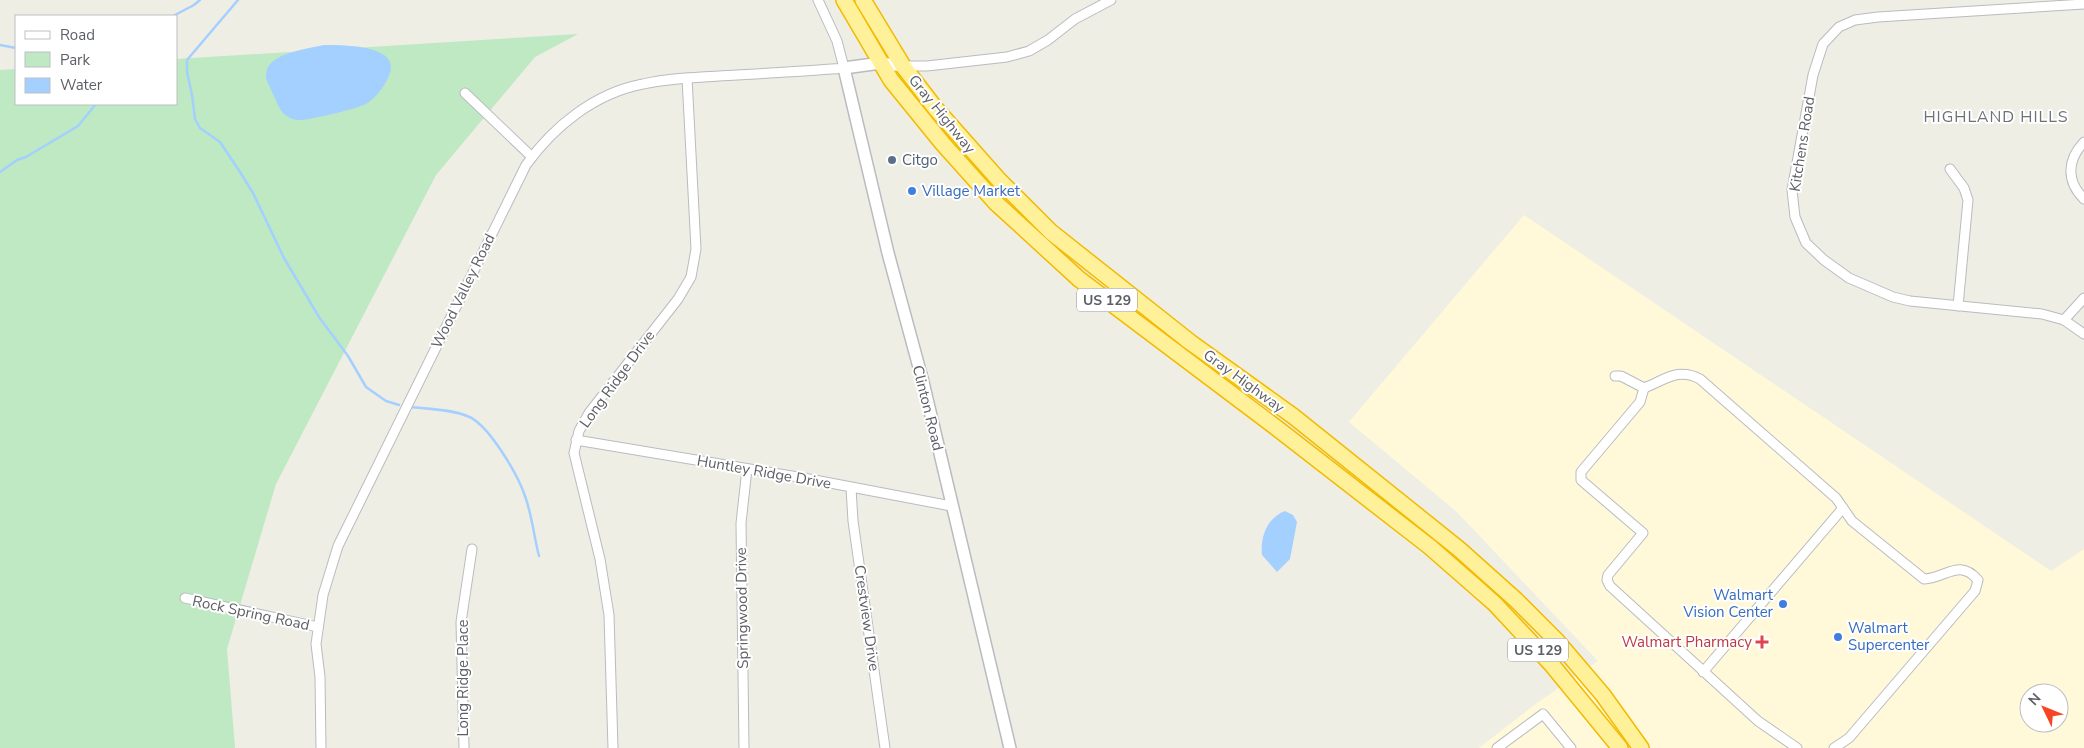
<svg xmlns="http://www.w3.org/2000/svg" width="2084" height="748" viewBox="0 0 2084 748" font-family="'Nunito Sans',sans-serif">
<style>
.commercial{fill:#fff9d9;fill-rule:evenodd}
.green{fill:#bee9c2}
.water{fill:#a4d0ff}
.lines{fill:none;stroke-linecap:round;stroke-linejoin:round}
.stream{stroke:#a4d0ff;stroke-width:2.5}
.minor-casing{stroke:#b9bbc1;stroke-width:11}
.tertiary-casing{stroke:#b9bbc1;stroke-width:14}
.trunk-casing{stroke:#f3ba00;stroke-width:18}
.minor{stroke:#fff;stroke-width:9}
.tertiary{stroke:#fff;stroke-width:11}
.trunk{stroke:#fff19a;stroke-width:15}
.service-dot{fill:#5c6f8a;stroke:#fff;stroke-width:2}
.shop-dot{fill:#3f7fe0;stroke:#fff;stroke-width:2}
.health-dot{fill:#e0444e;stroke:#fff;stroke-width:2}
.labels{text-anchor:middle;stroke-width:4;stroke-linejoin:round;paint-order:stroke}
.shield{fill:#fff;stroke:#8d8f93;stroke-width:1}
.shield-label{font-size:14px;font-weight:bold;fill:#5c5f65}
.street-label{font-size:15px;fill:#5c5f65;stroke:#fff}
.service-label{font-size:15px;fill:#4e5e75;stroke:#fff;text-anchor:start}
.shop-label{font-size:15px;fill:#366cbe;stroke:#fff;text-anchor:start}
.health-label{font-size:15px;fill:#be3a42;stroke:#fff;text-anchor:end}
.neighbourhood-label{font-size:16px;letter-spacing:1px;fill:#6d7178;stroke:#fff}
</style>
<rect width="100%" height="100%" fill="#efeee4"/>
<path class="commercial" d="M 1524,215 L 2051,571 L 2084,549 L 2084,748 L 1479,748 L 1537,703 L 1598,661 L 1457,512 L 1349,422 ZM 2029,693 L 2059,693 L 2059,723 L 2029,723 Z"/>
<polygon class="green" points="578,34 535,57 436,175 276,484 227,649 235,748 0,748 0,70 16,69 16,104 176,104 176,59"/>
<g class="water">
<path d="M 324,45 C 341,45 406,44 388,78 C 384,87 375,99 366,104 C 359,108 307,121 299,120 C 294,120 289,118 285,115 C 278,109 276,99 272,92 C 270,86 265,80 266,74 C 267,53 307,49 324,45 Z"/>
<path d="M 1285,511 L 1293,515 L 1297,522 L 1290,559 L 1277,572 L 1262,555 C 1260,537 1267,518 1285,511 Z"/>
</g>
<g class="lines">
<g class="stream">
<polyline points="238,0 187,60 187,72 192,95 195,119 200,128 220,142 240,172 253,193 284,258 319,317 348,356 366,387 386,401 399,405"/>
<polyline points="173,16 194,5 200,0"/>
<polyline points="0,45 16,48"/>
<polyline points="0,172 17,160 26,157 78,126 96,104"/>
<path d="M 410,407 C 428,409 450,409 467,416 C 488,423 518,475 525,496 C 532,515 534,537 539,556"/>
</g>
<g class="minor-casing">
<g id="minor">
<polyline points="2084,4 1878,17 1855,20 1839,27 1823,44 1813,75 1792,190 1795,217 1806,243 1824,260 1849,278 1893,297 1910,301 2042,314 2064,320 2084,334"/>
<polyline points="903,66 927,66 1007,57 1029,51 1048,40 1075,19 1111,0"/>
<polyline points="465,93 532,157"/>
<path d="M 2084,142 C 2067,160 2066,181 2084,199"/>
<polyline points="1950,169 1964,188 1968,200 1958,306"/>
<polyline points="2064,320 2084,298"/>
<path d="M 1615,376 L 1621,376 L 1644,388 C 1665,380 1678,367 1700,379 L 1836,498 L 1852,521 L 1924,579 C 1946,578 1959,558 1978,580 L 1975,591 L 1849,738 L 1834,748"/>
<polyline points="1644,388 1640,402 1581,472 1581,480 1643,533 1608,575 1607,580 1610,586 1758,721 1797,748"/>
<polyline points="576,440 804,478 951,506"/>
<polyline points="851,488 853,521 885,748"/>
<polyline points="185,598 318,627"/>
<polyline points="1703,672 1843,508"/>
<path d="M 321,748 L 320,677 L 316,644 L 323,595 L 338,546 L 526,165 C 554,126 595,93 643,84 C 674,77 706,77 737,75 C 773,73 808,71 844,68 L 837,41 L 818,0"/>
<polyline points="464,748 461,622 472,549"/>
<polyline points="613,748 609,615 600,559 574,453 579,431 589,413 678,299 691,277 696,249 687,78"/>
<polyline points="744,748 741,523 747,469"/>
<polyline points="1497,748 1543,714 1571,748"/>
</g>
</g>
<g class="tertiary-casing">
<polyline id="tertiary" points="903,66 881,63 844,68 888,253 923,382 1010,748"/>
</g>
<g class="trunk-casing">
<g id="trunk">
<polyline points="844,0 891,80 943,144 996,203 1079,279 1278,429 1430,547 1478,589 1495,604 1552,665 1620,748"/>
<polyline points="863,0 903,66 936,109 998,179 1051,232 1190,342 1293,416 1459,549 1516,600 1557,641 1603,695 1641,748"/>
</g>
</g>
<use href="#minor" class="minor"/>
<use href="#tertiary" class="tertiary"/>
<use href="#trunk" class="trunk"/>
</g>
<circle class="service-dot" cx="892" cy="160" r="5"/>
<g class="shop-dot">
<circle cx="912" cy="191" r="5"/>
<circle cx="1783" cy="604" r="5"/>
<circle cx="1838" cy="637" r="5"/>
</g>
<path class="health-dot" d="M1759.5 634.5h5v5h5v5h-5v5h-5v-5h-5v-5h5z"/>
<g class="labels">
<g class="shield">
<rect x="1077" y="288.5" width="60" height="23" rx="4"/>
<rect x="1508" y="638.5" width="60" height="23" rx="4"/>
</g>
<g class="shield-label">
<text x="1107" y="305">US 129</text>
<text x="1538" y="655">US 129</text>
</g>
<g class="street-label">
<text transform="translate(942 114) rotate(51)" y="5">Gray Highway</text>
<text transform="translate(1802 144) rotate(-81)" y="5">Kitchens Road</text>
<text transform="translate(463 291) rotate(-64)" y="5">Wood Valley Road</text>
<text transform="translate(617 379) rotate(-54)" y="5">Long Ridge Drive</text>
<text transform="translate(1244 381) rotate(36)" y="5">Gray Highway</text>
<text transform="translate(928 408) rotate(76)" y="5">Clinton Road</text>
<text transform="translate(764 472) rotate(10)" y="5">Huntley Ridge Drive</text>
<text transform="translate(742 608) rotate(-91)" y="5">Springwood Drive</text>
<text transform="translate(251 613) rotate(12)" y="5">Rock Spring Road</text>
<text transform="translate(867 618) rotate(82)" y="5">Crestview Drive</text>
<text transform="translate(463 678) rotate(-90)" y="5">Long Ridge Place</text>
</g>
<g class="service-label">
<text x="902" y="165">Citgo</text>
</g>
<g class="shop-label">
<text x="922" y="196">Village Market</text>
<text x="1773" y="600" text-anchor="end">Walmart<tspan x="1773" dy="17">Vision Center</tspan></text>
<text x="1848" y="633">Walmart<tspan x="1848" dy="17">Supercenter</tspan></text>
</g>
<g class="health-label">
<text x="1752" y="647">Walmart Pharmacy</text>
</g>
<g class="neighbourhood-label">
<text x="1996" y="122">HIGHLAND HILLS</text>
</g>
</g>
<rect x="15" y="15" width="162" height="90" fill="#ffffff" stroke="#bebfc1"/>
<rect x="25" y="31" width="25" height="8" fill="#ffffff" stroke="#bebfc1"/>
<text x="60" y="40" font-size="15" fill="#5c5f65">Road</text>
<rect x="25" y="52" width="25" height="15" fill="#bee9c2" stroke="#bebfc1"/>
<text x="60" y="65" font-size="15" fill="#5c5f65">Park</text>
<rect x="25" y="78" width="25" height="15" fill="#a4d0ff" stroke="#bebfc1"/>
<text x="60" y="90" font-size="15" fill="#5c5f65">Water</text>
<g transform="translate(2044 708) rotate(313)"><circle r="24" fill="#ffffff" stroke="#bebfc1"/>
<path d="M0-4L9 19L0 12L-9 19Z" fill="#f64424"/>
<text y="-8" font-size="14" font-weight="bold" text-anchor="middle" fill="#5c5f65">N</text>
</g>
</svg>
